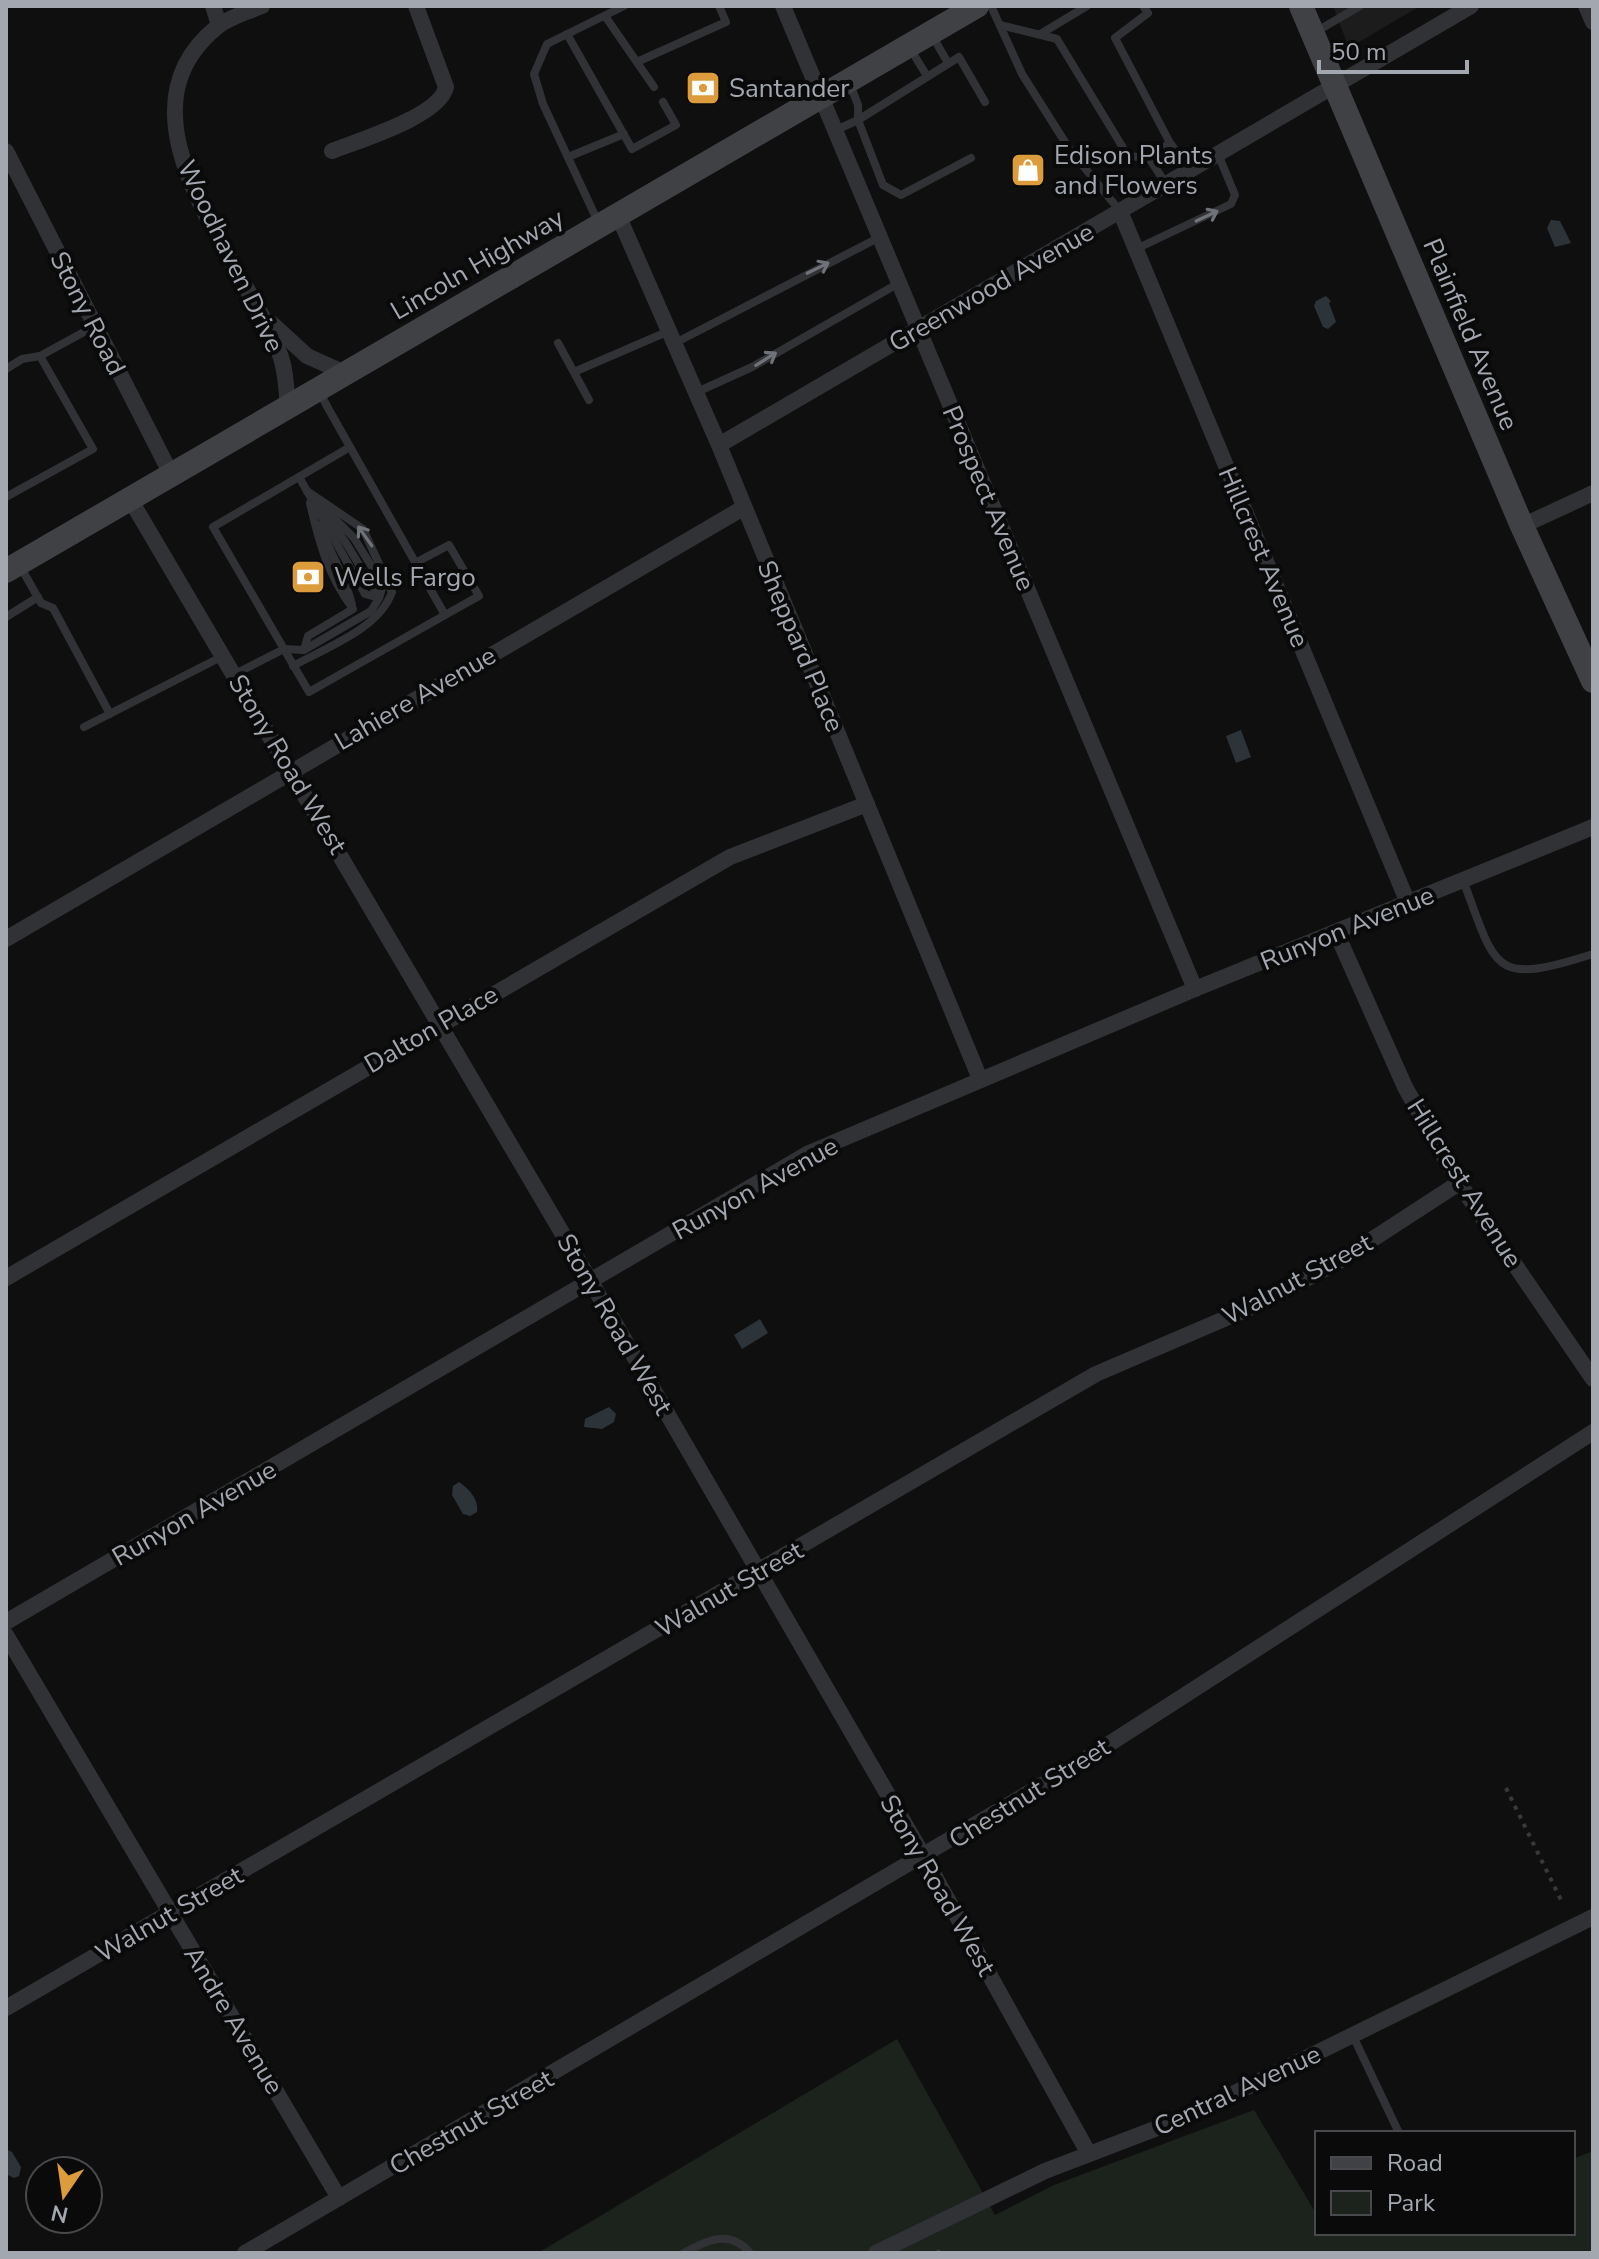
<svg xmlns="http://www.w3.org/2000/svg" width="1599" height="2259" viewBox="0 0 1599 2259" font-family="'Nunito Sans',sans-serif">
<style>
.built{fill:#1c1c1d}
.green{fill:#1c231d}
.water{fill:#2c3439}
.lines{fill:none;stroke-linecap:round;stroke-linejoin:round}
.path{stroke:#37393c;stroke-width:4;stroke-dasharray:4 6;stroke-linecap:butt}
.lane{stroke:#313235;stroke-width:8}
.street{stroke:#313235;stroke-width:16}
.secondary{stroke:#3f4145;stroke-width:24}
.oneway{stroke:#6f7279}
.labels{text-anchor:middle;stroke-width:8;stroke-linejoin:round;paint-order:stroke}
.poi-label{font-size:26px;fill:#a2a7b0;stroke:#0a0a0b;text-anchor:start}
.street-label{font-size:26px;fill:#a2a7b0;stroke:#0a0a0b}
</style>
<rect width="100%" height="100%" fill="#0f0f10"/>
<polygon class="built" points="1333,6 1420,6 1349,48"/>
<polygon class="green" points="897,2039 995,2215 1054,2185 1254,2110 1317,2215 1317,2233 1573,2233 1573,2159 1593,2151 1593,2253 538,2253"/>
<g class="water">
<polygon points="1551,220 1560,221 1571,243 1555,247 1547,228"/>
<polygon points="1326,296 1331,301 1329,303 1336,322 1328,329 1323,327 1314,306 1316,301"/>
<polygon points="1241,730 1251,757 1236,763 1226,736"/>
<polygon points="760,1319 768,1333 742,1349 734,1335"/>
<polygon points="609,1407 616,1414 614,1422 602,1429 584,1427 585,1419"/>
<path d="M 459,1482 C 468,1488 479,1499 477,1512 L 470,1516 L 463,1514 L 452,1495 L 453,1486 Z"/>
<polygon points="6,2149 12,2152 21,2167 19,2176 14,2178 6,2174"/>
</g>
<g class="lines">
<g class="path">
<polyline points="1506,1788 1562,1902"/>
<polyline points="938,2253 939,2250"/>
</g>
<g class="lane">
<polyline points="991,6 1022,74 1070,150 1120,211"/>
<polyline points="1143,6 1148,13 1115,38 1170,143"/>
<polyline points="605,16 654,87"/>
<polyline points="1000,25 1057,39 1128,156 1149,158 1170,143 1190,170"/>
<polyline points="1317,31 1360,6"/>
<polyline points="1042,33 1087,6"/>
<polyline points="567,34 632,149 676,125 663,102"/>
<polyline points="933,37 948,63"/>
<polyline points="911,50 927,76"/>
<polyline points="639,61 726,22 719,6"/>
<polyline points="836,130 858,120 858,105 850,84"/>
<polyline points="568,157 624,134"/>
<polyline points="971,158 901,195 883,185 858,120 959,57 985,102"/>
<polyline points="1149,158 1166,184"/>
<polyline points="599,224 543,104 534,74 547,44 624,6"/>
<polyline points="1136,249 1231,204 1235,195 1218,154"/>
<polyline points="558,343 589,400"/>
<polyline points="675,343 880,237"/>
<polyline points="6,369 22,359 40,356"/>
<polyline points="574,372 669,331"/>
<polyline points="697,392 752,367 899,283"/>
<polyline points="320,393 328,408 445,615 479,596 449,545 415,563"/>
<polyline points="350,447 213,527 309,692 445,615"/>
<polygon points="307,491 354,538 383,585 379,598 365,594"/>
<polyline points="6,497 93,449 40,356 95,326"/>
<path d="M 320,525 C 330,553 345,576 352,605"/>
<polyline points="20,566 41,603 53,608 110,714"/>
<polyline points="6,617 38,597"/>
<path d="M 304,650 L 308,636 L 353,609 C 328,575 319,543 310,503"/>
<path d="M 293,666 C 327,647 379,629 392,592 L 363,529 L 307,491 L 299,477"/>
<polyline points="235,674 284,649 304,650 371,611 379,598 346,543 307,491"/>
<polyline points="84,727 223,656"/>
<path d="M 1463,880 C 1497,971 1492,986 1593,954"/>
<polyline points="1353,2036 1399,2133"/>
<path d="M 684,2253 C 707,2240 730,2229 750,2253"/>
</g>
<g class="street">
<polyline points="213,6 219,25"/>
<path d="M 262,6 C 248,12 229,17 217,27 C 107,116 243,259 279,352 C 286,369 286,388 288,406"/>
<polyline points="783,6 1195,989"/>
<polyline points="1586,6 1593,22"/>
<polyline points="6,151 171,474"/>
<path d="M 332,151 C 360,140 440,116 446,87 L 416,6"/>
<polyline points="1120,211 1408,903"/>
<polyline points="618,215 719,445 980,1079"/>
<polyline points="270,322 307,356 345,373"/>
<polyline points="719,445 1471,6"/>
<polyline points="130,499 591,1282 924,1857 1089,2154"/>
<polyline points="1522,526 1593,493"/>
<polyline points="1336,932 1405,1087 1459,1183 1593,1379"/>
<polyline points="6,939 743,508"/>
<polyline points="6,1278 730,857 867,804"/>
<polyline points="6,1622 809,1153 1195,989 1593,827"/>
<polyline points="6,1635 339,2198"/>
<polyline points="6,2008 1096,1374 1259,1304 1336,1263 1459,1183"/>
<polyline points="245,2253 1078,1764 1593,1432"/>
<polyline points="876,2253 1045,2171 1186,2117 1593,1917"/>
</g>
<g class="secondary">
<polyline points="1301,6 1522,526 1593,681"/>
<polyline points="6,571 977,6"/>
</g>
</g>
<defs><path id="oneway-shaft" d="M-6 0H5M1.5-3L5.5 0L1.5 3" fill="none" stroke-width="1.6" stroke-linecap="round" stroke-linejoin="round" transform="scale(2)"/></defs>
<g class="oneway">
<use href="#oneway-shaft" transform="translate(1207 216) rotate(-25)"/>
<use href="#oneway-shaft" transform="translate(818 268) rotate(-26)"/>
<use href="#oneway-shaft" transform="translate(766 359) rotate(-32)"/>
<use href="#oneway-shaft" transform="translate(365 536) rotate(-125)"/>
</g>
<defs>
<g id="bank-square" transform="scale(1.8)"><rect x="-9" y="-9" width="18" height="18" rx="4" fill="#dc9c3c" stroke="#0a0a0b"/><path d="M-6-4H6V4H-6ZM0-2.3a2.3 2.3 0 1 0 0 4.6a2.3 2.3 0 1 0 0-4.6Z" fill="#fff"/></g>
<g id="shop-square" transform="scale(1.8)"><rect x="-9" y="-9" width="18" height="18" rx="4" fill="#dc9c3c" stroke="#0a0a0b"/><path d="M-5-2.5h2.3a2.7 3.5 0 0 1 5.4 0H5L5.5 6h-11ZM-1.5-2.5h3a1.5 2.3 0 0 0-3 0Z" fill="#fff"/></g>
</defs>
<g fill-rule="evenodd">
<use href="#bank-square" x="703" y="88"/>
<use href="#shop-square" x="1028" y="170"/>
<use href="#bank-square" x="308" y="577"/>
</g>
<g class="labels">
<g class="poi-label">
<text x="729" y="97">Santander</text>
<text x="1054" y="164">Edison Plants<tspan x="1054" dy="30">and Flowers</tspan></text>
<text x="334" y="586">Wells Fargo</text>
</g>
<g class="street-label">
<text transform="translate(231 256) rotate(64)" y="9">Woodhaven Drive</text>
<text transform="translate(477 264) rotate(-30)" y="9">Lincoln Highway</text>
<text transform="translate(991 287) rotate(-30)" y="9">Greenwood Avenue</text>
<text transform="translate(88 313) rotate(63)" y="9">Stony Road</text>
<text transform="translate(1471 334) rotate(67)" y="9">Plainfield Avenue</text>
<text transform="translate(989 498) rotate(67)" y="9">Prospect Avenue</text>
<text transform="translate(1264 557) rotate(67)" y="9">Hillcrest Avenue</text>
<text transform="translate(801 646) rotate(67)" y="9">Sheppard Place</text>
<text transform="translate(415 698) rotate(-30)" y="9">Lahiere Avenue</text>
<text transform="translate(288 764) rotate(59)" y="9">Stony Road West</text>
<text transform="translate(1347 928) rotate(-22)" y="9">Runyon Avenue</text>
<text transform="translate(431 1029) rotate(-30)" y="9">Dalton Place</text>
<text transform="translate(1465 1183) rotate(58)" y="9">Hillcrest Avenue</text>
<text transform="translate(755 1188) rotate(-29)" y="9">Runyon Avenue</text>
<text transform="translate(1297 1279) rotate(-28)" y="9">Walnut Street</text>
<text transform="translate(615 1324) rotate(60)" y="9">Stony Road West</text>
<text transform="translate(194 1513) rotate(-30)" y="9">Runyon Avenue</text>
<text transform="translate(729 1589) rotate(-30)" y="9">Walnut Street</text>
<text transform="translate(1029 1793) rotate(-32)" y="9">Chestnut Street</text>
<text transform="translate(938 1885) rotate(60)" y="9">Stony Road West</text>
<text transform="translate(169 1914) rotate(-30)" y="9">Walnut Street</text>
<text transform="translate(234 2020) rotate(59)" y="9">Andre Avenue</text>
<text transform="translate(1237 2090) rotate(-25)" y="9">Central Avenue</text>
<text transform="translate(471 2122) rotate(-30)" y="9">Chestnut Street</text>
</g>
</g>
<rect width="1599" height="2259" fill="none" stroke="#a2a7b0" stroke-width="16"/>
<rect x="1315" y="2131" width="260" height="104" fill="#0a0a0b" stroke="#47494d" stroke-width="2"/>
<rect x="1331" y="2157" width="40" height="12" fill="#3f4145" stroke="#47494d" stroke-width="2"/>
<text x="1387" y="2171" font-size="24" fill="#a2a7b0">Road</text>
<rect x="1331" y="2191" width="40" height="24" fill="#1c231d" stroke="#47494d" stroke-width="2"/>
<text x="1387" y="2211" font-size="24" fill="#a2a7b0">Park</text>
<g transform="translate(64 2195) rotate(193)"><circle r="38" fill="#0a0a0b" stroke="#47494d" stroke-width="2"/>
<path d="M0-6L14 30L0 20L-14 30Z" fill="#dc9c3c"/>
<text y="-12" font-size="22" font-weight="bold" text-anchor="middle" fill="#a2a7b0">N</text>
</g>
<path d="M1319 60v12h148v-12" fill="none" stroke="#a2a7b0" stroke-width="4"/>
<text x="1331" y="60" font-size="24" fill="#a2a7b0" stroke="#0a0a0b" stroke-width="6" paint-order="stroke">50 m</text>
</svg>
